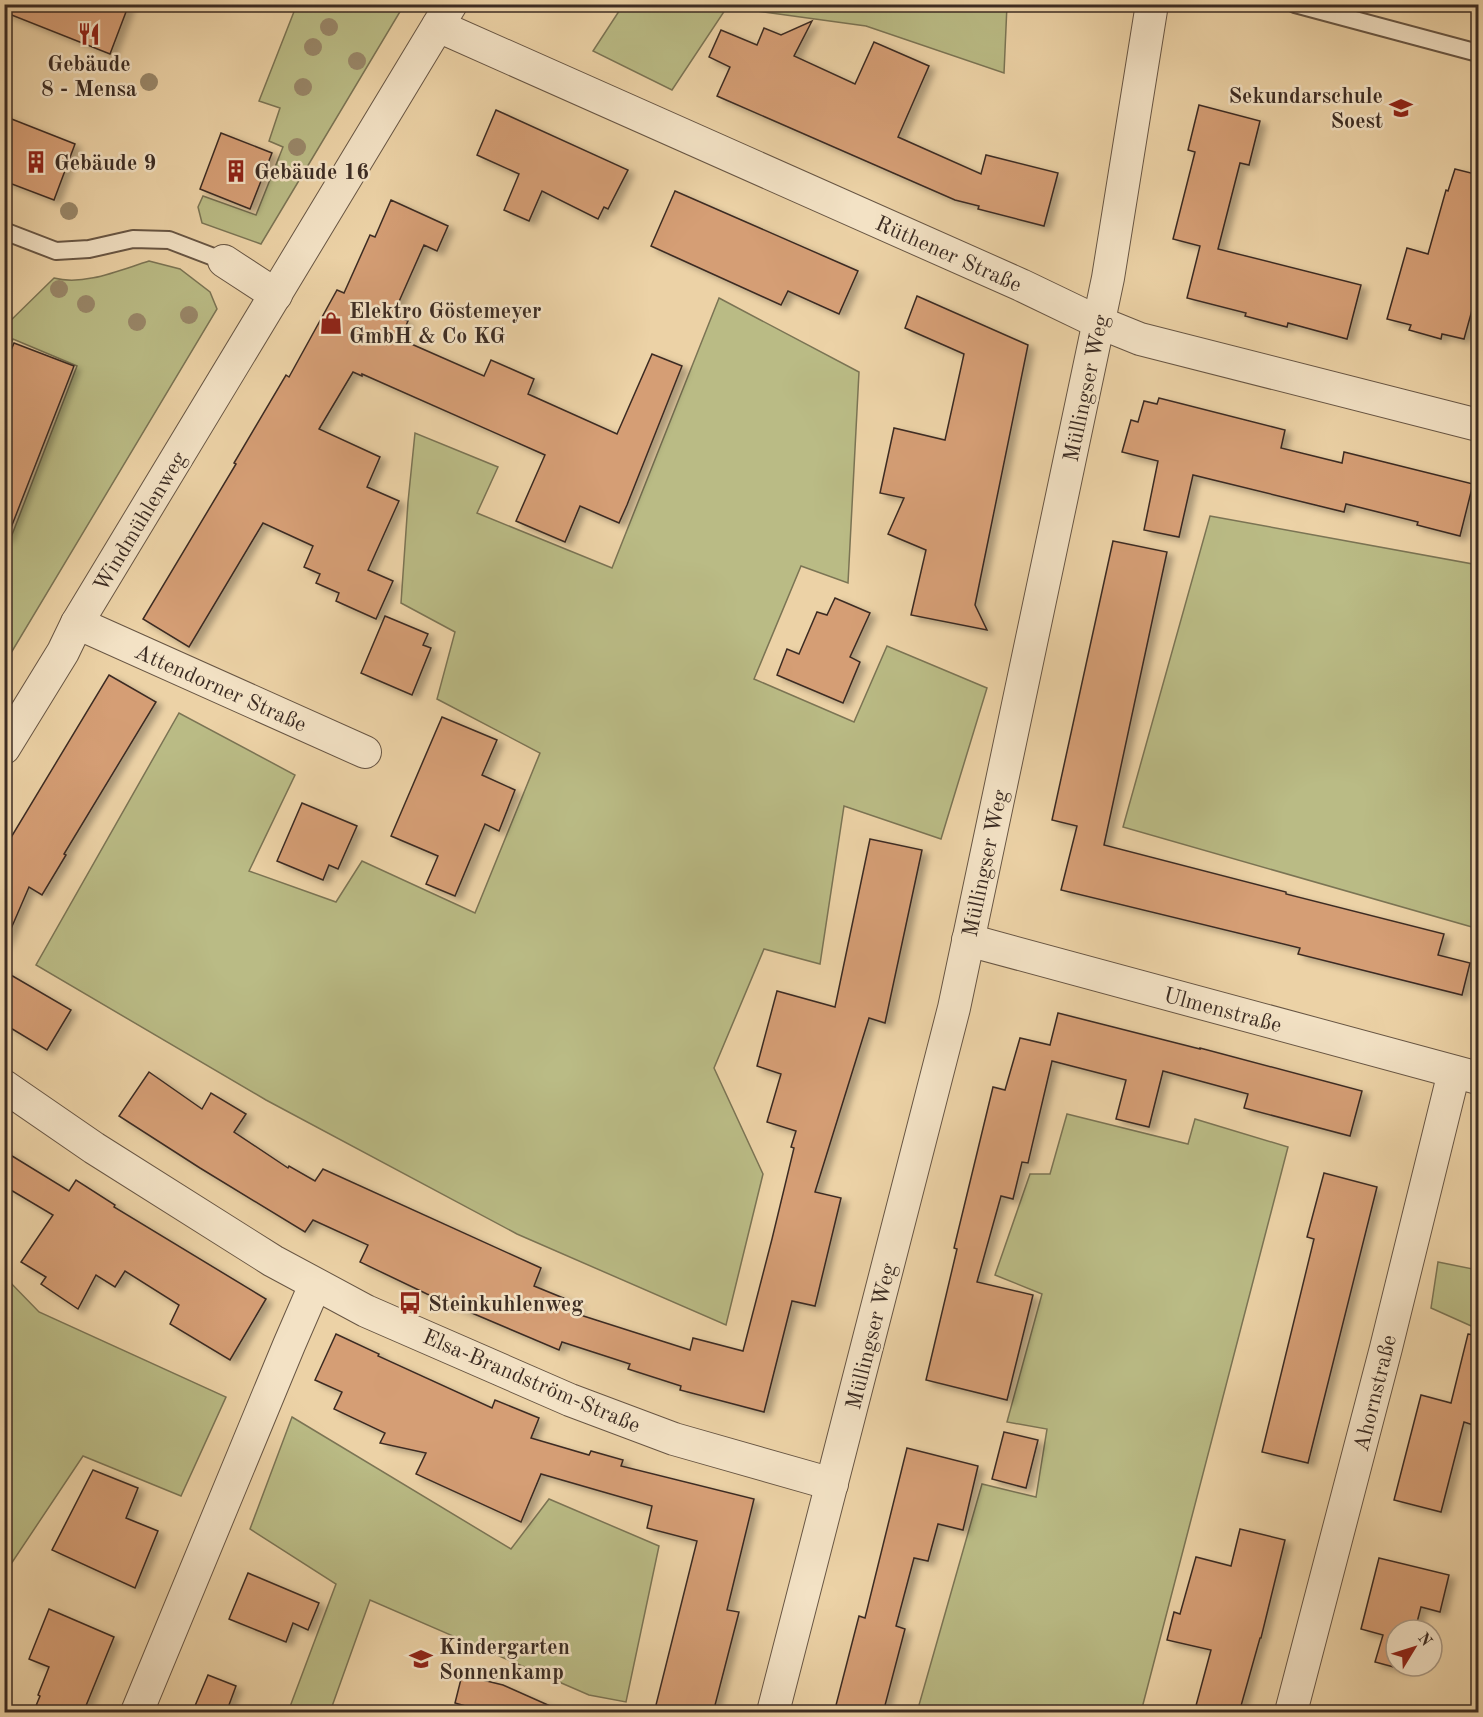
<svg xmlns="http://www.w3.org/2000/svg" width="1483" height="1717" viewBox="0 0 1483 1717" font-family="'Old Standard TT',serif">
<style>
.green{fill:#babb85;stroke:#7b7454;stroke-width:1.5}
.building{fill:#d59e75;stroke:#3c2c23;stroke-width:1.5;filter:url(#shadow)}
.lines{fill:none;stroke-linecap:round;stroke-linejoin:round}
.service-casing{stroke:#685644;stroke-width:20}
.minor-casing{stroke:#685644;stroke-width:34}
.service{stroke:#f3e2c5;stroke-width:16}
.minor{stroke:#f3e2c5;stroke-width:32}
.tree{fill:#998769}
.labels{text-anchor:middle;stroke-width:5;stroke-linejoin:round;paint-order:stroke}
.poi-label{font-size:22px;font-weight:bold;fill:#3c2c23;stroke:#f3e2c5;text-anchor:start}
.street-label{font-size:22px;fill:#3c2c23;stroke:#f3e2c5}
</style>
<defs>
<filter id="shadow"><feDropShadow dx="6" dy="4" stdDeviation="3" flood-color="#0004"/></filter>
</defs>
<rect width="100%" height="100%" fill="#ecd2a6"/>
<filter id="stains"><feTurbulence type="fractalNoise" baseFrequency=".00333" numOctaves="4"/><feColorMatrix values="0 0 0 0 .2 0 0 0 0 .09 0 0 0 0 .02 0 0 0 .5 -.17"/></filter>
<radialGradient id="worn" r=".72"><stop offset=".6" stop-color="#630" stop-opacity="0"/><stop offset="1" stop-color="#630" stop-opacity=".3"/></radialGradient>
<g class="green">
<polygon points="297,4 404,5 261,244 202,223 198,207 203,196 256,215 283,147 269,141 280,108 259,101"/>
<polygon points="623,5 1007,5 1004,73 866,26 727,7 672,90 593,51"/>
<path d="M 149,261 L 180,269 L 210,292 L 217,309 L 5,663 L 5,553 L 77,366 L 13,339 L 5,359 L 5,326 L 54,278 C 84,286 120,270 149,261 Z"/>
<polygon points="719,298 859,372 848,583 801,566 754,679 854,722 887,646 987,688 941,839 844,806 820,964 764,949 714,1068 763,1174 726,1325 517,1234 266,1100 36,965 179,713 295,775 249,871 336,902 362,861 475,913 540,753 437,699 455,632 401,603 408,502 415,433 498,467 477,513 612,568"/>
<polygon points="1210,516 1478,565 1478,904 1472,927 1123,827"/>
<polygon points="1067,1114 1188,1144 1195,1119 1288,1147 1141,1712 917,1712 982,1484 1036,1497 1047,1429 1007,1422 1042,1294 995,1275 1030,1174 1050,1174"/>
<polygon points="1438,1262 1478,1270 1478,1329 1431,1308"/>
<polygon points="5,1277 39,1312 226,1397 181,1496 83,1456 5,1573"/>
<polygon points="292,1417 511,1549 549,1499 659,1546 626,1702 589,1695 370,1600 330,1712 288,1712 336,1584 250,1529"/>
</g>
<g class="building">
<polygon points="4,4 129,4 110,54 4,12"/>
<polygon points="812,21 794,56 855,84 874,42 929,66 898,137 981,174 986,155 1058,173 1044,226 978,209 979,206 955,200 717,96 730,67 709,57 721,30 757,45 764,28 781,35"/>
<polygon points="1199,105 1260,121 1249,165 1240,163 1218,249 1361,285 1347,339 1288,323 1287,327 1245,316 1246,313 1187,298 1200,246 1173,239 1195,152 1188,150"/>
<polygon points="496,110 628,170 608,209 604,207 598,219 542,191 529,221 504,210 519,174 477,155"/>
<polygon points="4,116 75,144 54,200 4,181"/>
<polygon points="221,133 272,153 250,209 200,189"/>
<polygon points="1455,169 1479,175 1479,285 1464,339 1442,334 1441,339 1409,330 1411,325 1387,319 1407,248 1428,254 1446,190 1448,191"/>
<polygon points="675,191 858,271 839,314 788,291 781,305 651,246"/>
<polygon points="391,200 448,226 437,251 424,245 393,315 408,321 400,339 484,376 491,360 534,379 528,394 617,434 652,354 682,366 627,505 619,523 580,506 565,542 516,521 545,455 362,374 362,376 353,372 319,429 380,457 367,487 399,501 368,570 393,581 376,619 336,601 339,593 316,583 320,574 304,567 313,546 263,523 189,647 143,619 236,464 234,463 286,375 289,377 337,290 344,293 370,235 375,237"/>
<polygon points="917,296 1028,345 975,605 987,630 911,615 926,550 888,534 904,498 880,493 894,428 945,440 964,354 905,328"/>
<polygon points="14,343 74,366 7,538 4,538 4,367"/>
<polygon points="1159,398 1285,430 1281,448 1342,463 1344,452 1473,484 1460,536 1417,525 1418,522 1346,504 1344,512 1193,475 1179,537 1144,530 1158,461 1122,452 1131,420 1138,422 1144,401 1157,404"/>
<polygon points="1113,541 1167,552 1104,845 1286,892 1286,894 1444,934 1438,955 1470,963 1462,995 1298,954 1300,948 1061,890 1077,826 1052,820"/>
<polygon points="835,598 870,613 850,657 860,662 843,703 777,675 787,649 799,654 817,612 827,615"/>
<polygon points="385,616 428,634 423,645 431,648 412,695 361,673"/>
<polygon points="109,675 156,702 64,854 66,855 42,895 29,887 4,945 4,849"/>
<polygon points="442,717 497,740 482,775 515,790 499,831 485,824 455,896 426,884 438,856 391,836"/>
<polygon points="302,803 357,826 338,869 329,865 323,880 277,861"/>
<polygon points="870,839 922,850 885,1023 869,1018 815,1192 841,1198 815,1306 792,1301 764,1412 680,1390 681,1386 628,1369 630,1364 562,1342 559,1350 427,1294 360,1262 368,1245 313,1220 305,1232 200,1168 119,1116 149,1072 202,1109 211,1093 246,1114 234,1132 288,1168 289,1166 315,1181 323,1169 541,1268 534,1286 578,1304 574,1313 690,1350 693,1338 743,1351 772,1239 794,1148 791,1147 796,1131 767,1122 781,1074 757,1066 777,991 835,1007"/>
<polygon points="4,971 71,1010 47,1050 4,1024"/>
<polygon points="1058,1013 1200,1049 1200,1048 1362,1091 1350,1136 1244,1108 1248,1094 1163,1071 1149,1127 1116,1119 1126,1080 1052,1061 1028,1163 1022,1162 1013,1199 1001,1196 977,1282 1033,1295 1007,1400 926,1380 957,1249 954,1248 993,1087 1005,1090 1020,1038 1050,1045"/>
<polygon points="4,1151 69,1191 76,1180 115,1205 114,1207 266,1299 230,1360 170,1324 179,1305 125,1271 115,1287 96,1275 78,1309 41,1284 46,1277 21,1262 53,1215 4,1186"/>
<polygon points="1324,1173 1377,1187 1308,1463 1262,1452 1314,1239 1307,1237"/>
<polygon points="336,1334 379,1354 378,1356 492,1408 495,1400 539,1418 531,1438 589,1455 591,1451 623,1460 621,1466 754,1499 727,1610 739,1612 713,1713 654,1713 697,1541 647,1528 652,1506 541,1474 521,1522 416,1474 426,1453 380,1443 385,1433 334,1409 342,1392 315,1380"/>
<polygon points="1468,1334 1479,1336 1479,1427 1464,1422 1441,1512 1394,1500 1421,1395 1451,1403"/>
<polygon points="1004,1432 1038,1440 1026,1488 992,1479"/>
<polygon points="907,1448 978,1466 963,1530 938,1524 928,1561 914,1558 896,1626 905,1629 883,1713 834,1713 859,1616 865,1618"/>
<polygon points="93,1470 138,1488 126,1518 158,1531 135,1588 52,1550"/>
<polygon points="1240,1529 1285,1540 1261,1638 1260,1638 1239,1713 1194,1713 1211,1650 1167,1640 1174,1612 1180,1614 1196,1557 1231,1566"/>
<polygon points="1379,1558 1449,1575 1440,1612 1421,1607 1415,1630 1396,1630 1396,1666 1406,1666 1405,1670 1375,1662 1383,1635 1361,1629"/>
<polygon points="248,1573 319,1603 308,1630 293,1623 286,1642 229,1619"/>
<polygon points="49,1609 114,1637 83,1713 33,1713 40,1696 38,1695 49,1667 29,1659"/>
<polygon points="208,1675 236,1686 226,1713 192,1713"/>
<polygon points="462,1675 503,1685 566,1713 490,1713 455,1703"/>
</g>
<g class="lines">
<g class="service-casing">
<g id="service">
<polyline points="1295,4 1478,53"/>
<polyline points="4,231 56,251 89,249 133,239 169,240 224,261"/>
</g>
</g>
<g class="minor-casing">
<g id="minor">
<polyline points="438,26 1021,285 1098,322 1140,339 1478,425"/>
<polyline points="224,261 276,295"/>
<polyline points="77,623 365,752"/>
<polyline points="4,748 63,652 77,623 451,4"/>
<polyline points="968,940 1478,1078"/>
<polyline points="4,1086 94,1148 273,1261 366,1311 570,1400 674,1439 832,1484"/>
<polyline points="137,1712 289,1345 315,1285"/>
<polyline points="773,1712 954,1008 1108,278 1152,4"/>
<polyline points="1291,1712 1386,1348 1454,1072"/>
</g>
</g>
<use href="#service" class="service"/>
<use href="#minor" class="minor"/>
</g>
<g class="tree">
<circle cx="329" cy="27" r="9"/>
<circle cx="313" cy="47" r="9"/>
<circle cx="357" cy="61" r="9"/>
<circle cx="149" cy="82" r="9"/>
<circle cx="303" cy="87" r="9"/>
<circle cx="297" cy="147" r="9"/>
<circle cx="69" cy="211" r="9"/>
<circle cx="59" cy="289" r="9"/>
<circle cx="86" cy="304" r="9"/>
<circle cx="189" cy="315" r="9"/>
<circle cx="137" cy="322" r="9"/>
</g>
<defs>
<g id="restaurant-bare" transform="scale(1.8)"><path d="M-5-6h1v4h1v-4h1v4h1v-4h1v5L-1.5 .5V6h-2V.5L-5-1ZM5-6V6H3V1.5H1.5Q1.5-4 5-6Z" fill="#8f2418" stroke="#f3e2c5" stroke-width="2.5" paint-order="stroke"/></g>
<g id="school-bare" transform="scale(1.8)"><path d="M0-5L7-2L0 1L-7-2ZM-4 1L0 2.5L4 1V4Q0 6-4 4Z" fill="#8f2418" stroke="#f3e2c5" stroke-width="2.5" paint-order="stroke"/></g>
<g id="building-bare" transform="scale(1.8)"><path d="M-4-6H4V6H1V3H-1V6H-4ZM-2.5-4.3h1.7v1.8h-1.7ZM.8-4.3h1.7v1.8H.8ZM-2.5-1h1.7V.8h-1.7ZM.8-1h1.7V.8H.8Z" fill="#8f2418" stroke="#f3e2c5" stroke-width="2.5" paint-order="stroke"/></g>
<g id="shop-bare" transform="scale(1.8)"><path d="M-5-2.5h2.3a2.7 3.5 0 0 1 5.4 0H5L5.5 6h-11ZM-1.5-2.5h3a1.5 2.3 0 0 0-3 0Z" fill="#8f2418" stroke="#f3e2c5" stroke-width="2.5" paint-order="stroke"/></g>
<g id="bus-bare" transform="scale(1.8)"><path d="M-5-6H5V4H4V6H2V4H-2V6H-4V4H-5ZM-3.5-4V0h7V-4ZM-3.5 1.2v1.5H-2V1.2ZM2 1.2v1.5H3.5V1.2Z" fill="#8f2418" stroke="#f3e2c5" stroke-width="2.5" paint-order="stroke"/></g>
</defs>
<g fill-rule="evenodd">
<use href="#restaurant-bare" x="89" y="34"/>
<use href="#school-bare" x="1401" y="108"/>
<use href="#building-bare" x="36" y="162"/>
<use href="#building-bare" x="236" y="171"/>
<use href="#shop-bare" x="331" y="323"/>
<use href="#bus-bare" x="410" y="1303"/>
<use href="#school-bare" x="421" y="1659"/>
</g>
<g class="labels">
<g class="poi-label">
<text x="89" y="71" text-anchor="middle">Gebäude<tspan x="89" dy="25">8 - Mensa</tspan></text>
<text x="1383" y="103" text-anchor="end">Sekundarschule<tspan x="1383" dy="25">Soest</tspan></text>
<text x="54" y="170">Gebäude 9</text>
<text x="254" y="179">Gebäude 16</text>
<text x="349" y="318">Elektro Göstemeyer<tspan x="349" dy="25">GmbH &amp; Co KG</tspan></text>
<text x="428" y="1311">Steinkuhlenweg</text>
<text x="439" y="1654">Kindergarten<tspan x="439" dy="25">Sonnenkamp</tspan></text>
</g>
<g class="street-label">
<text transform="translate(949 253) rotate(24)" y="8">Rüthener Straße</text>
<text transform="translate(1085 388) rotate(-78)" y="8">Müllingser Weg</text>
<text transform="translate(139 521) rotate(-59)" y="8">Windmühlenweg</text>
<text transform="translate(221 687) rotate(24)" y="8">Attendorner Straße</text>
<text transform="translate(984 863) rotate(-78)" y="8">Müllingser Weg</text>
<text transform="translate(1223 1009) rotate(15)" y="8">Ulmenstraße</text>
<text transform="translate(870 1336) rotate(-76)" y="8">Müllingser Weg</text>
<text transform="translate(532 1380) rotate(23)" y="8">Elsa-Brandström-Straße</text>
<text transform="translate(1374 1393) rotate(-76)" y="8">Ahornstraße</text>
</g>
</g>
<rect width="1483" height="1717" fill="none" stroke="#ecd2a6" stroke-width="24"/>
<rect x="6" y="6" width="1471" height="1705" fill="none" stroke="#3c2c23" stroke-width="3"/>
<rect x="12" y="12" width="1459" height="1693" fill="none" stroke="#3c2c23" stroke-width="1.5"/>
<g transform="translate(1414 1648) rotate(52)"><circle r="28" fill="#f3e2c5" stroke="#aa9984" stroke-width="1.5"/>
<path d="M0-4.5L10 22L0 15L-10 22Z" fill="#8f2418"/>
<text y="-9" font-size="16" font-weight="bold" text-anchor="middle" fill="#3c2c23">N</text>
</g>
<rect width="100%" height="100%" filter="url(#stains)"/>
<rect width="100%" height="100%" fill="url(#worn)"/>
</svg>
